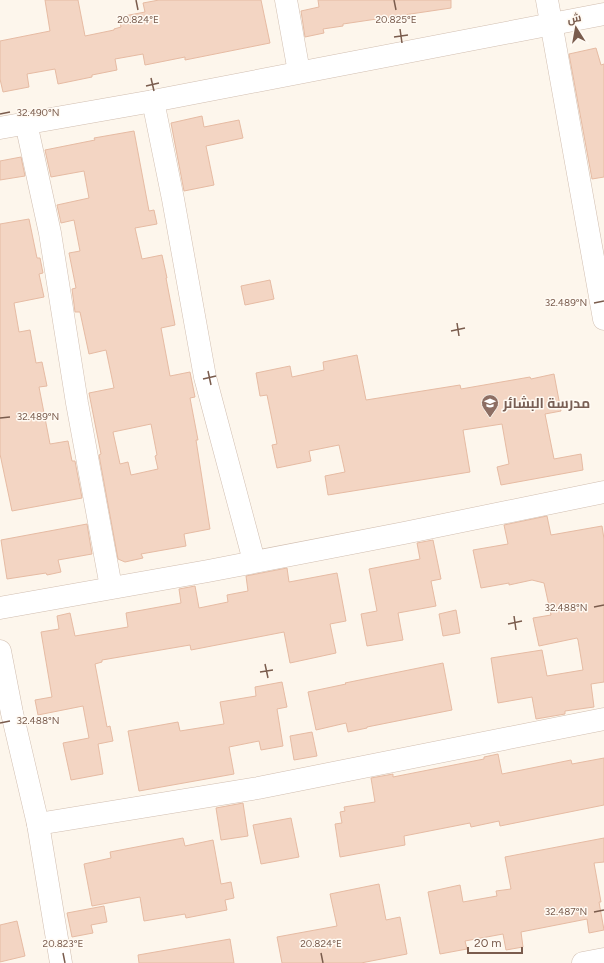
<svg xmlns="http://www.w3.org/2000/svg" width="604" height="963" viewBox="0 0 604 963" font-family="Figtree,Cairo,sans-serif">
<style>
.building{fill:#f3d5c3;stroke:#e6bba3;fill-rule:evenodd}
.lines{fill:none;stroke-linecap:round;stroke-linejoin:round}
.minor-casing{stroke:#d1beb0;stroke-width:23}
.minor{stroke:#fff;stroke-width:22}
.ticks{fill:none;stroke:#7a5c4d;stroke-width:1.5}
.labels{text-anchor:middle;stroke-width:3;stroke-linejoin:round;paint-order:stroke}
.education-label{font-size:14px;font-weight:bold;fill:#785e54;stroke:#fffaf3;text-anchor:start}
.ticks-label{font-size:10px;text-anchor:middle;fill:#7a5c4d;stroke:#fffaf3;stroke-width:3;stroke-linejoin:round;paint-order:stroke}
</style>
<rect width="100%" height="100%" fill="#fdf6ec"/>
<g class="building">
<polygon points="45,0 78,0 85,36 114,30 114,29 121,27 119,17 145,12 143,3 159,0 261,0 270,43 185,60 185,57 145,65 143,54 115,59 117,70 92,75 92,77 58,84 55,69 27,74 29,87 3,92 0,79 0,41 50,31"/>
<polygon points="318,0 451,0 451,8 343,24 343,26 323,29 324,33 305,37 301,11 319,7"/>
<polygon points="596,48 601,65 604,64 604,177 592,179 569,54"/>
<polygon points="202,116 204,127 239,120 243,138 206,146 214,185 184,191 171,123"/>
<path d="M 134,131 L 149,211 L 154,210 L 157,224 L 135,228 L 142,259 L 162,255 L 167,278 L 166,278 L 175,325 L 161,328 L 170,376 L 190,372 L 195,397 L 190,398 L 198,440 L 196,440 L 210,529 L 184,534 L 186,546 L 141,554 L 143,558 L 125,562 L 118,559 L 99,455 L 101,454 L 89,393 L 114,388 L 106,350 L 89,354 L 80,312 L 75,312 L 72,289 L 76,288 L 69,253 L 80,251 L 74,220 L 61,223 L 57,205 L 89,198 L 84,171 L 51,177 L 45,150 L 95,140 L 94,138 ZM 151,424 L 157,455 L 155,456 L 158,469 L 131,475 L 128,462 L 120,464 L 113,432 Z"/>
<polygon points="21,157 25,176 0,180 0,161"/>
<polygon points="29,219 37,258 40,258 43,273 39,274 44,297 14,303 19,332 30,330 36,363 42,362 47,386 39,387 50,444 68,441 72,461 75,461 82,498 12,511 0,454 0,224"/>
<polygon points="270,280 274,299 245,305 241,286"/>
<polygon points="357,355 366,400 460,385 461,389 530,377 531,379 554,374 561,411 545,414 554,459 581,454 583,470 501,485 497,467 509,464 502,424 463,430 470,472 328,495 325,476 345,472 339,445 309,451 311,461 277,468 272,445 277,444 267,395 260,396 256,373 290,366 292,377 324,370 323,362"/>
<polygon points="547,516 551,535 602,526 604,539 604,682 591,684 594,707 565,711 565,714 536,719 532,697 498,703 491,658 542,650 547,676 583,670 578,640 577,638 539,646 533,618 551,615 544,583 532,580 509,585 509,583 481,588 473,550 508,544 504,525"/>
<polygon points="87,524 92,554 58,560 61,572 47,575 46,573 7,579 1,540"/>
<polygon points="433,540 441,579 431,581 436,606 398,613 403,640 367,646 361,614 377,611 369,569 420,559 417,543"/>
<polygon points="287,568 289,582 337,573 346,621 330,624 336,653 290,663 284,632 191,650 190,645 102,660 102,662 95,664 107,727 110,726 113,741 98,744 103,774 71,780 63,743 89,738 83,706 38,715 35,700 52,697 41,632 59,629 57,616 70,613 75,636 128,627 126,613 181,603 179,589 195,586 199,608 228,602 227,595 248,591 246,576"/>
<polygon points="456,610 460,633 443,636 439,614"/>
<polygon points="443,663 452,710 367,727 367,728 348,732 346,723 316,730 308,692 346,684 345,683"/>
<polygon points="282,682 287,707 277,709 283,746 261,750 259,741 229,747 234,774 139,791 128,731 178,722 180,731 224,724 220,702 256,696 255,687"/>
<polygon points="312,732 317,756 294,760 290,736"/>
<polygon points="498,754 502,774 571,760 572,764 604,758 604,805 500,826 499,821 471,827 470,823 404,836 405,845 340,857 335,824 342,823 340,812 345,811 344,807 375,802 371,778 393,774 393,777 484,759 484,757"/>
<polygon points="243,803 248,836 221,840 216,808"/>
<polygon points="291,818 299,857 261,864 253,825"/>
<polygon points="183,838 185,846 213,840 221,884 231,882 234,898 225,900 227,910 186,918 185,914 144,921 140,897 92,906 84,864 111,858 110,852"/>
<polygon points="604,838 604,862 594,863 601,902 599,902 604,930 589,933 587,919 521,932 523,947 506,950 503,934 465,941 467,949 440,954 428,892 460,885 463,902 497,896 496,891 511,889 505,857"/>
<polygon points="379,884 386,920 400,917 407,954 361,963 282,963 277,937 337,926 330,894"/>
<polygon points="104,906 107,922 91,925 93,933 72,937 67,913"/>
<polygon points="17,921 25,956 0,962 0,925"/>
<polygon points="230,939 234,963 139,963 138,955"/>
</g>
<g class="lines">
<g class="minor-casing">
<g id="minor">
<polyline points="286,0 299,72"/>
<polyline points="547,0 604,319"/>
<polyline points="153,101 173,199 205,377 254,561"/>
<polyline points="26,123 50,233 77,403 111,587"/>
<polyline points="0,128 153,101 604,14"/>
<polyline points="0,608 208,571 404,533 604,492"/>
<polyline points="0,651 12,713 38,824 61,963"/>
<polyline points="38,824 258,788 604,719"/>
<polyline points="583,963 604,959"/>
</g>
</g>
<use href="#minor" class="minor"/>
</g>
<path class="ticks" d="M 136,0 L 138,10M 394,0 L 396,10M 400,29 L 402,43M 394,37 L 408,35M 151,78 L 154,91M 146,86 L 159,83M 0,114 L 10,112M 594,303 L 604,301M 457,323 L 459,336M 451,331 L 465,328M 208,371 L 211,385M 203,379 L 216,376M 0,418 L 10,417M 594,607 L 604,605M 514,616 L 516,630M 508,624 L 522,621M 265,664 L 268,678M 260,672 L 273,670M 0,723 L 10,721M 594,912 L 604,910M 63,953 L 65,963M 321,953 L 323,963"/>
<defs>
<g id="school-pin" transform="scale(0.9)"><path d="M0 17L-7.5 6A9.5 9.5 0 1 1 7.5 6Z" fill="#8d6e63" stroke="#fffaf3"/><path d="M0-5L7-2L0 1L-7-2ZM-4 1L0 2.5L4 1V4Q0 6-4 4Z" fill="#fff"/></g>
</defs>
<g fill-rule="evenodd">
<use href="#school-pin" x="490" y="403"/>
</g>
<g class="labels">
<g class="education-label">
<text x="503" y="408">مدرسة البشائر</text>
</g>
</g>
<g class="ticks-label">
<text x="138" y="23">20.824°E</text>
<text x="396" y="23">20.825°E</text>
<text x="38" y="116">32.490°N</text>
<text x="566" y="306">32.489°N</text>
<text x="38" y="420">32.489°N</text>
<text x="566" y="611">32.488°N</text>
<text x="38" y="724">32.488°N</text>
<text x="566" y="915">32.487°N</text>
<text x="63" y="947">20.823°E</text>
<text x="321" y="947">20.824°E</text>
</g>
<g transform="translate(576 28) rotate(349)" stroke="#fffaf3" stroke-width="3" paint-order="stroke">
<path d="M0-3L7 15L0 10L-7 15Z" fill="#7a5c4d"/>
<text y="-6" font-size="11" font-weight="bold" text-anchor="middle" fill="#7a5c4d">ش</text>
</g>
<path d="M468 947v6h54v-6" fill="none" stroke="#7a5c4d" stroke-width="2"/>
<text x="474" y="947" font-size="12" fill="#7a5c4d" stroke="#fffaf3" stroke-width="3" paint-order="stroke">20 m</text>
</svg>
